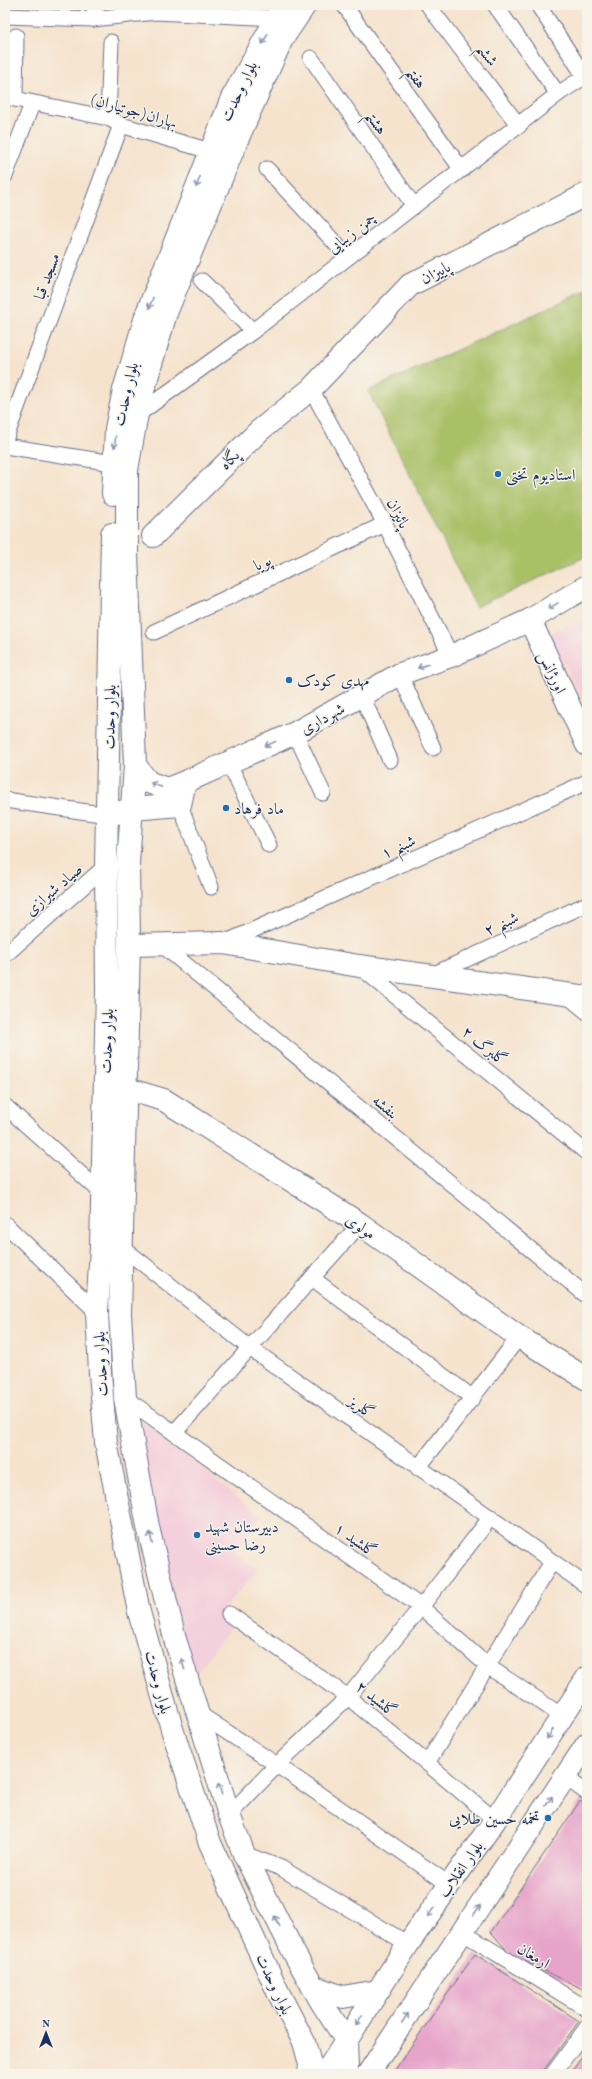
<svg xmlns="http://www.w3.org/2000/svg" width="592" height="2079" viewBox="0 0 592 2079" font-family="'Old Standard TT',Amiri,serif">
<style>
.built{fill:#f4cfdc}
.green{fill:#a8c066;stroke:#627862}
.building{fill:#e7a4ca}
.lines{fill:none;stroke-linecap:round;stroke-linejoin:round}
.street-casing{stroke:#676e85;stroke-width:17}
.secondary-casing{stroke:#676e85;stroke-width:24}
.primary-casing{stroke:#676e85;stroke-width:24}
.street{stroke:#fff;stroke-width:15}
.secondary{stroke:#fff;stroke-width:22}
.primary{stroke:#fff;stroke-width:22}
.oneway{stroke:#8d97ae}
.poi-dot{fill:#1f6fb2;stroke:#f7f3e8;stroke-width:1.5}
.labels{text-anchor:middle;stroke-width:3;stroke-linejoin:round;paint-order:stroke}
.street-label{font-size:16px;fill:#1b2f5e;stroke:#f7f3e8}
.poi-label{font-size:16px;fill:#1b2f5e;stroke:#f7f3e8;text-anchor:start}
</style>
<rect width="100%" height="100%" fill="#f7f3e8"/>
<filter id="ink" filterUnits="userSpaceOnUse"><feTurbulence type="fractalNoise" baseFrequency=".025" numOctaves="2"/><feDisplacementMap in="SourceGraphic" scale="8" xChannelSelector="R" yChannelSelector="G"/><feConvolveMatrix kernelMatrix="1 2 1 2 8 2 1 2 1" color-interpolation-filters="sRGB"/></filter>
<filter id="wash" filterUnits="userSpaceOnUse"><feTurbulence type="fractalNoise" baseFrequency=".012" numOctaves="4" result="noise"/><feDisplacementMap in="SourceGraphic" scale="16" xChannelSelector="R" yChannelSelector="G"/><feGaussianBlur stdDeviation="0.9" result="paint"/><feColorMatrix in="noise" values="0 0 0 0 0 0 0 0 0 0 0 0 0 0 0 0 0 1.4 0 .05"/><feComposite in="paint" operator="in"/></filter>
<g filter="url(#wash)">
<rect width="100%" height="100%" fill="#f5e3cd"/>
<g class="built">
<polygon points="587,617 587,708 548,634"/>
<polygon points="123,1406 261,1516 234,1553 259,1570 220,1612 232,1625 193,1678"/>
</g>
<polygon class="green" points="587,290 587,556 476,607 368,391"/>
<g id="blocks">
<g class="building">
<polygon points="580,1801 587,1805 587,1991 510,1954 491,1932"/>
<polygon points="475,1954 579,2021 541,2074 392,2074"/>
<polygon points="587,2049 587,2074 570,2074"/>
</g>
</g>
</g>
<g filter="url(#ink)">
<use href="#blocks" fill-opacity="0" stroke="#676e85" stroke-width="1"/>
<g class="lines">
<g class="street-casing">
<g id="street">
<polyline points="344,5 462,170"/>
<polyline points="428,5 519,126"/>
<polyline points="495,5 558,94"/>
<polyline points="538,5 585,77"/>
<polyline points="5,16 93,19 155,12 277,18"/>
<polyline points="93,19 95,5"/>
<polyline points="311,58 414,206"/>
<polyline points="5,97 108,118 121,125 210,151 217,156"/>
<polyline points="15,99 16,36"/>
<polyline points="108,118 111,42"/>
<polyline points="267,169 348,257"/>
<polyline points="5,176 32,104"/>
<polyline points="202,281 253,331"/>
<polyline points="311,389 385,524 451,656"/>
<polyline points="137,415 253,331 558,94 587,75"/>
<polyline points="5,440 121,125"/>
<polyline points="5,446 113,463"/>
<polyline points="154,632 385,524"/>
<polyline points="400,674 433,748"/>
<polyline points="362,696 390,760"/>
<polyline points="295,733 323,793"/>
<polyline points="228,762 269,845"/>
<polyline points="5,800 108,815"/>
<polyline points="180,805 211,887"/>
<polyline points="224,943 587,782"/>
<polyline points="162,945 587,1296"/>
<polyline points="5,955 106,866"/>
<polyline points="360,967 587,1153"/>
<polyline points="432,975 587,904"/>
<polyline points="565,994 587,1012"/>
<polyline points="5,1106 102,1193"/>
<polyline points="5,1224 97,1312"/>
<polyline points="123,1248 250,1348 587,1586"/>
<polyline points="312,1278 473,1398"/>
<polyline points="125,1398 421,1607 489,1667 562,1716"/>
<polyline points="174,1433 360,1224"/>
<polyline points="418,1468 519,1337"/>
<polyline points="229,1614 348,1697 495,1820"/>
<polyline points="197,1711 201,1715 277,1765 450,1885"/>
<polyline points="427,1763 552,1562"/>
<polyline points="565,1777 587,1793"/>
<polyline points="229,1815 277,1765 348,1697 421,1607 491,1517"/>
<polyline points="244,1854 281,1868 408,1944"/>
<polyline points="462,1932 587,2009"/>
<polyline points="553,2074 587,2027"/>
</g>
</g>
<g class="secondary-casing">
<g id="secondary">
<polyline points="153,536 259,431 311,389 410,285 587,194"/>
<polyline points="530,620 587,745"/>
<polyline points="135,765 148,782 167,789 185,782"/>
<polyline points="108,815 133,809 180,805 185,782 295,733 400,674 451,656 530,620 587,586"/>
<polyline points="129,945 223,943 359,966 587,997"/>
<polyline points="127,1089 164,1100 360,1224 519,1337 587,1379"/>
<polyline points="312,1986 343,1997 378,1991"/>
<polyline points="325,2074 408,1944 495,1820 587,1678"/>
<polyline points="368,2074 587,1744"/>
</g>
</g>
<g class="primary-casing">
<g id="primary">
<polyline points="305,5 282,39 237,140 166,313 138,408 127,470 127,554 135,765 128,863 129,945 120,1314 125,1398 148,1527 175,1639 196,1708 229,1815 244,1854 295,1955 322,2003 346,2040 347,2068 345,2074"/>
<polyline points="113,494 116,429 124,390 147,313 232,98 284,5"/>
<polyline points="112,534 106,866 107,991 101,1248 97,1312 100,1373 106,1442 139,1612 172,1729 210,1843 278,1992 304,2042 310,2064 309,2074"/>
</g>
</g>
<use href="#street" class="street"/>
<use href="#secondary" class="secondary"/>
<use href="#primary" class="primary"/>
</g>
<defs><path id="oneway-shaft" d="M-6 0H5M1.5-3L5.5 0L1.5 3" fill="none" stroke-width="1.6" stroke-linecap="round" stroke-linejoin="round"/></defs>
<g class="oneway">
<use href="#oneway-shaft" transform="translate(265 39) rotate(119)"/>
<use href="#oneway-shaft" transform="translate(198 182) rotate(111)"/>
<use href="#oneway-shaft" transform="translate(151 303) rotate(111)"/>
<use href="#oneway-shaft" transform="translate(115 442) rotate(96)"/>
<use href="#oneway-shaft" transform="translate(553 606) rotate(149)"/>
<use href="#oneway-shaft" transform="translate(423 666) rotate(160)"/>
<use href="#oneway-shaft" transform="translate(270 744) rotate(156)"/>
<use href="#oneway-shaft" transform="translate(156 785) rotate(-159)"/>
<use href="#oneway-shaft" transform="translate(151 1538) rotate(-103)"/>
<use href="#oneway-shaft" transform="translate(183 1664) rotate(-106)"/>
<use href="#oneway-shaft" transform="translate(550 1734) rotate(123)"/>
<use href="#oneway-shaft" transform="translate(220 1789) rotate(-107)"/>
<use href="#oneway-shaft" transform="translate(549 1801) rotate(-56)"/>
<use href="#oneway-shaft" transform="translate(477 1910) rotate(-56)"/>
<use href="#oneway-shaft" transform="translate(431 1912) rotate(125)"/>
<use href="#oneway-shaft" transform="translate(277 1921) rotate(-117)"/>
<use href="#oneway-shaft" transform="translate(405 2018) rotate(-56)"/>
<use href="#oneway-shaft" transform="translate(359 2020) rotate(123)"/>
</g>
</g>
<g class="poi-dot">
<circle cx="498" cy="474" r="4"/>
<circle cx="289" cy="680" r="4"/>
<circle cx="226" cy="808" r="4"/>
<circle cx="197" cy="1535" r="4"/>
<circle cx="548" cy="1818" r="4"/>
</g>
<g class="labels">
<g class="street-label">
<text transform="translate(488 54) rotate(53)" y="6">ششم</text>
<text transform="translate(417 77) rotate(54)" y="6">هفتم</text>
<text transform="translate(238 91) rotate(-64)" y="6">بلوار وحدت</text>
<text transform="translate(134 110) rotate(16)" y="6">بهاران(جوتیاران)</text>
<text transform="translate(377 122) rotate(55)" y="6">هشتم</text>
<text transform="translate(351 232) rotate(-38)" y="6">چمن زیبایی</text>
<text transform="translate(435 272) rotate(-28)" y="6">پاییزان</text>
<text transform="translate(46 276) rotate(-70)" y="6">مسجد قبا</text>
<text transform="translate(125 394) rotate(-77)" y="6">بلوار وحدت</text>
<text transform="translate(229 459) rotate(-44)" y="6">پگاه</text>
<text transform="translate(399 513) rotate(62)" y="6">پائیزان</text>
<text transform="translate(262 562) rotate(-25)" y="6">پویا</text>
<text transform="translate(553 672) rotate(65)" y="6">اورژانس</text>
<text transform="translate(109 717) rotate(-89)" y="6">بلوار وحدت</text>
<text transform="translate(322 718) rotate(-29)" y="6">شهرداری</text>
<text transform="translate(398 846) rotate(-24)" y="6">شبنم ۱</text>
<text transform="translate(53 889) rotate(-41)" y="6">صیاد شیرازی</text>
<text transform="translate(501 923) rotate(-25)" y="6">شبنم ۲</text>
<text transform="translate(106 1041) rotate(-88)" y="6">بلوار وحدت</text>
<text transform="translate(485 1045) rotate(39)" y="6">گلبرگ ۲</text>
<text transform="translate(386 1106) rotate(40)" y="6">بنفشه</text>
<text transform="translate(361 1226) rotate(34)" y="6">مولوی</text>
<text transform="translate(100 1364) rotate(-93)" y="6">بلوار وحدت</text>
<text transform="translate(362 1406) rotate(36)" y="6">گلریز</text>
<text transform="translate(356 1539) rotate(35)" y="6">گلشید ۱</text>
<text transform="translate(159 1682) rotate(75)" y="6">بلوار وحدت</text>
<text transform="translate(377 1698) rotate(39)" y="6">گلشید ۲</text>
<text transform="translate(460 1869) rotate(-55)" y="6">بلوار انقلاب</text>
<text transform="translate(534 1955) rotate(32)" y="6">ارمغان</text>
<text transform="translate(275 1984) rotate(65)" y="6">بلوار وحدت</text>
</g>
<g class="poi-label">
<text x="506" y="480">استادیوم تختی</text>
<text x="297" y="686">مهدی کودک</text>
<text x="234" y="814">ماد فرهاد</text>
<text x="205" y="1532">دبیرستان شهید<tspan x="205" dy="18">رضا حسینی</tspan></text>
<text x="540" y="1824" text-anchor="end">تخمه حسین طلایی</text>
</g>
</g>
<rect width="592" height="2079" fill="none" stroke="#f7f3e8" stroke-width="20"/>
<g transform="translate(46 2033)" stroke="#f7f3e8" stroke-width="3" paint-order="stroke">
<path d="M0-3L7 15L0 10L-7 15Z" fill="#1b2f5e"/>
<text y="-6" font-size="11" font-weight="bold" text-anchor="middle" fill="#1b2f5e">N</text>
</g>
</svg>
